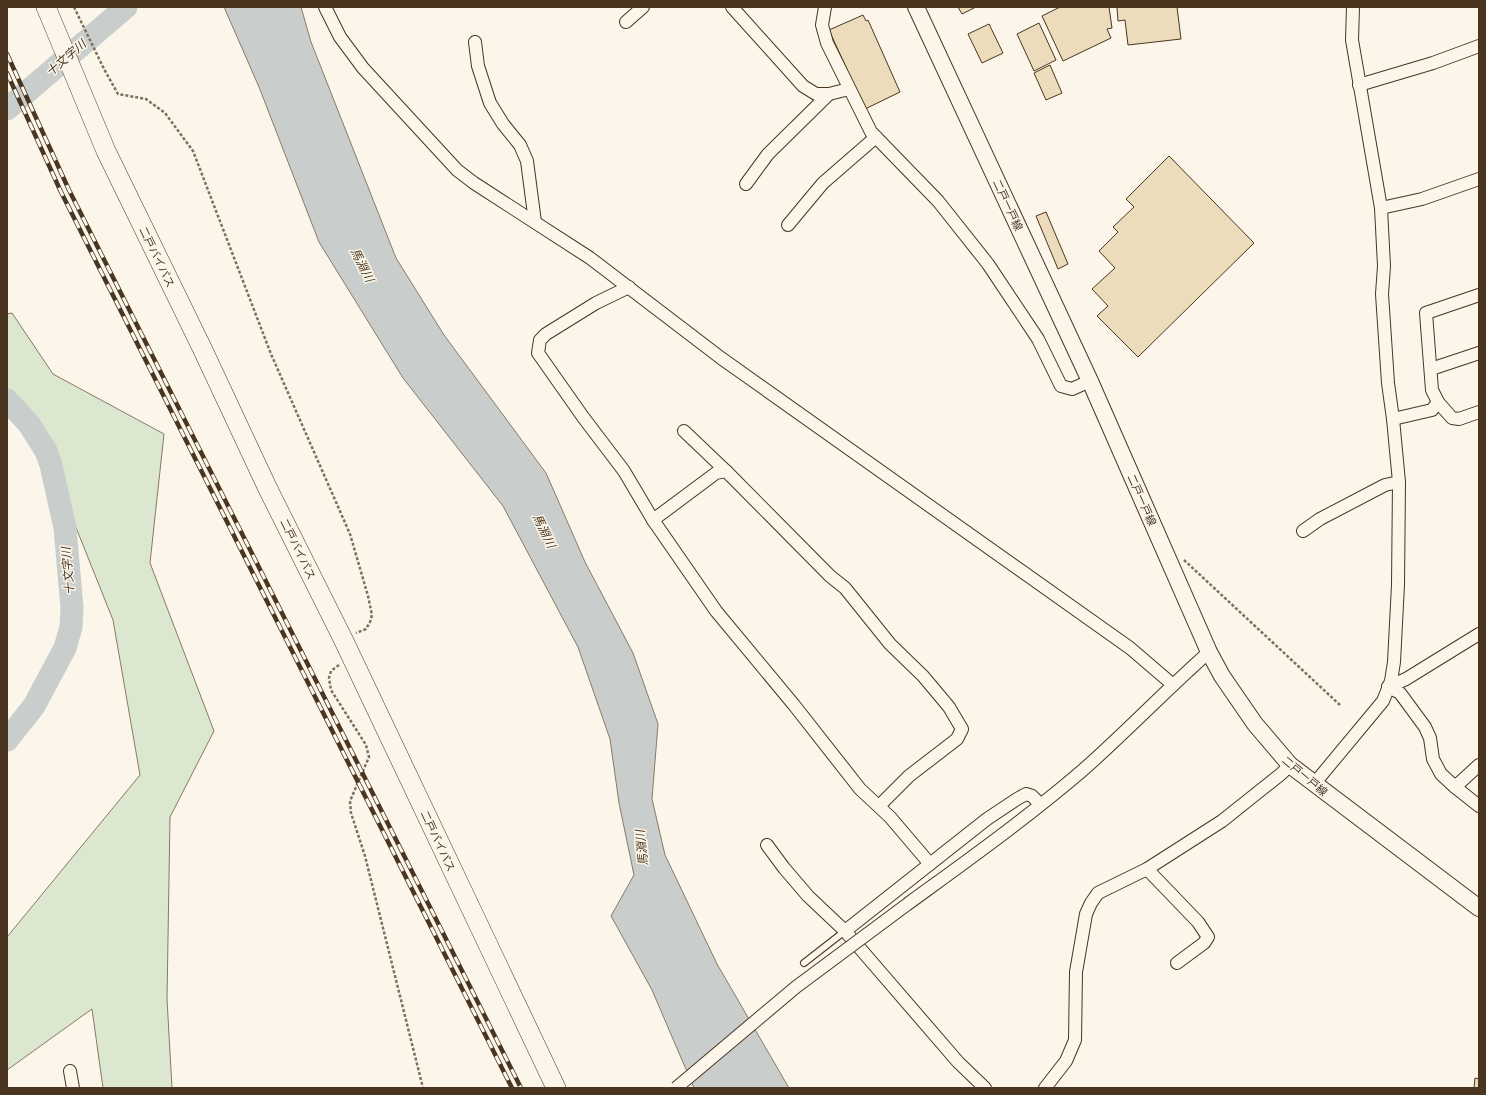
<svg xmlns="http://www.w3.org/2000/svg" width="1486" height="1095" viewBox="0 0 1486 1095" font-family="'Fira Sans','Noto Sans JP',sans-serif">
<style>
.green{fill:#dce7d0;stroke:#887966}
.water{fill:#c9cecd;stroke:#887966}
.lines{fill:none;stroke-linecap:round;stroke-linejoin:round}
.river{stroke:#c9cecd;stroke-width:23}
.building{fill:#ecdcbc;stroke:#4a3520}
.service-casing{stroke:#4a3520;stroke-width:8}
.minor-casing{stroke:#4a3520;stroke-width:14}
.secondary-casing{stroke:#4a3520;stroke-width:18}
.trunk-casing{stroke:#4a3520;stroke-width:20}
.path{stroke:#7f6f5c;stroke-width:2.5;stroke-dasharray:3 2;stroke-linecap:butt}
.service{stroke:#fbf6e9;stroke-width:6}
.minor{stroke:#fbf6e9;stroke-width:12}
.secondary{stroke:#fbf6e9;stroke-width:16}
.trunk{stroke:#fbf6e9;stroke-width:19}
.rail-casing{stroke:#4a3520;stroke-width:4.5}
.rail{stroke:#fbf6e9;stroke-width:3;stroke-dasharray:9;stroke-linecap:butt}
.minor-bridge-casing{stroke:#4a3520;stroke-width:14;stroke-linecap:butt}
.minor-bridge{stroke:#fbf6e9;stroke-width:12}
.labels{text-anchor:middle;stroke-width:3;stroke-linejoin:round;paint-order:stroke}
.street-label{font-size:11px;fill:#4a3520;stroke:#fbf6e9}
.water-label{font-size:12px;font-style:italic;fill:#4a3520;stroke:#fbf6e9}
</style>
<rect width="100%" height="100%" fill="#fbf6e9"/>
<polygon class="green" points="12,313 53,374 164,434 150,563 214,731 170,817 167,999 172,1088 103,1088 92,1009 7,1070 7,937 140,775 113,620 51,465 7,415 7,314"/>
<polygon class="water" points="224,7 301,7 311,42 396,258 444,335 546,473 585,562 633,653 658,724 652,799 665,855 717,964 789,1088 694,1088 652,990 611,916 634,875 619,803 610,739 578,647 503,506 403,378 319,242 259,87"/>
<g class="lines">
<g class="river">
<polyline points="7,109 126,7"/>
<polyline points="7,400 29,424 46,451 51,465 65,528 72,608 71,627 65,648 34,706 7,740"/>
</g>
</g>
<g class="building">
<polygon points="958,7 976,7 962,14"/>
<polygon points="1060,7 1109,7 1112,28 1107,29 1111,38 1063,61 1042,16"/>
<polygon points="1117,7 1177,7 1181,39 1128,45 1125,20 1118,21"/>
<polygon points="863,15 866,21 868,20 900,92 865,109 829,30"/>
<polygon points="1039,23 1056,60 1034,71 1017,34"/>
<polygon points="989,24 1003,53 982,63 968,34"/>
<polygon points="1050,65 1062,93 1046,100 1034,73"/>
<polygon points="1169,156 1254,243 1138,357 1097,316 1108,306 1092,289 1115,268 1099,251 1118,232 1113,227 1134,207 1126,199"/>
<polygon points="1046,212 1068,264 1058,269 1036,216"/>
<polygon points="1475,1078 1479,1079 1479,1088 1474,1088"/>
</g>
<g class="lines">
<g class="service-casing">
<polyline id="service" points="804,963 845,931"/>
</g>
<g class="minor-casing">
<g id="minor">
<polyline points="325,7 340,37 363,68 457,170 474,183 590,258 721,358 1130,648 1172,684"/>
<polyline points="732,7 803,86 816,94 829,94 849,89"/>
<polyline points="825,7 822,25 827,43 871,132 938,201 988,264 1038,339 1061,386 1072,389 1090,381"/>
<polyline points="626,22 643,7"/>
<polyline points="475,42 478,66 490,103 503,124 520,145 527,161 535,222"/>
<polyline points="1359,85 1433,63 1479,46"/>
<polyline points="746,184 768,154 829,94"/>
<polyline points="1381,208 1422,199 1479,179"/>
<polyline points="788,225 823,183 876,137"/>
<polyline points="629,287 596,303 546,334 540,340 538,353 583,417 624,471 653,520 716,611 794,705 860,789 890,817 930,864"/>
<polyline points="1431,369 1479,353"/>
<polyline points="1438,402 1452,418 1459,419 1479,412"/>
<polyline points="1393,419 1432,410 1438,402 1432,390 1426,313 1479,295"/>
<polyline points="684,431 726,471"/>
<polyline points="653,520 716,473 726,471 830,576 845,588 890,644 923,676 949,707 962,729 957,739 909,776 879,806"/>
<polyline points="1303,531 1320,519 1385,485 1399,482"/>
<polyline points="1388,687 1400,693 1425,727 1430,738 1433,759 1441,774 1455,787 1479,765"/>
<polyline points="1388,687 1406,679 1479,634"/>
<polyline points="1314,784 1383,701 1391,681 1394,662 1398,585 1399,482 1393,419 1388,383 1382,294 1384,266 1381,208 1352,40 1353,7"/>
<polyline points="1455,787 1479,806"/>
<polyline points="767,845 784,868 808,896 845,931"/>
<polyline points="1147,869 1198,922 1208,937 1204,943 1177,963"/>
<path d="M 909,903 C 968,860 1027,818 1083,770 C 1126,732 1166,690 1209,652"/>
<polyline points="70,1071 73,1088"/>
<polyline points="985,1088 958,1062 845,931 987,819 1017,799 1026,794 1032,796 1040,804"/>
<polyline points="1045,1088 1066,1061 1075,1040 1076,972 1086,914 1091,903 1098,893 1147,869 1222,821 1281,774 1290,765"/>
</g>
</g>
<g class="secondary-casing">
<polyline id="secondary" points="916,7 1090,381 1209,652 1222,676 1255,724 1290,765 1479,908"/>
</g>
<g class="trunk-casing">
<polyline id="trunk" points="46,7 106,151 202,348 268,489 343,639 556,1088"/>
</g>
<g class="path">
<polyline points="74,7 104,69 118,94 146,99 165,113 193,151 271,354 350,534 368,596 372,615 370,622 366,629 356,633"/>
<polyline points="1184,560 1340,705"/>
<polyline points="339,665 331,671 329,678 331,690 366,745 369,757 350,801 351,813 365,856 423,1088"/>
</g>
<use href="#service" class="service"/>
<use href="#minor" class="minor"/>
<use href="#secondary" class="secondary"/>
<use href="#trunk" class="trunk"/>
<g class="rail-casing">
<g id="rail">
<polyline points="7,54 69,190 521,1088"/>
<polyline points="7,73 61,192 512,1088"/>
</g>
</g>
<use href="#rail" class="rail"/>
<g class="minor-bridge-casing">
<polyline id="minor-bridge" points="676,1088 796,987 909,903"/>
</g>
<use href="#minor-bridge" class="minor-bridge"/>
</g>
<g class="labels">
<g class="street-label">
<text transform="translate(1008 205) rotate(65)" y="4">二戸一戸線</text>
<text transform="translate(157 257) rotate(64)" y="4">二戸バイパス</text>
<text transform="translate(1142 500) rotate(66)" y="4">二戸一戸線</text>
<text transform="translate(298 549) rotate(64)" y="4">二戸バイパス</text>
<text transform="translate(1305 776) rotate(40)" y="4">二戸一戸線</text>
<text transform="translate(438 841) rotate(65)" y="4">二戸バイパス</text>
</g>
<g class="water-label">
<text transform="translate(66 58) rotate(-41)" y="4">十文字川</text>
<text transform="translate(362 265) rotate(63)" y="4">馬淵川</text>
<text transform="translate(544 531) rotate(64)" y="4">馬淵川</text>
<text transform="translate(68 571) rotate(-95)" y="4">十文字川</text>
<text transform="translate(642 848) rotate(-96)" y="4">馬淵川</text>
</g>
</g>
<rect width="1486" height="1095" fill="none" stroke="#4a3520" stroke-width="16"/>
</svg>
